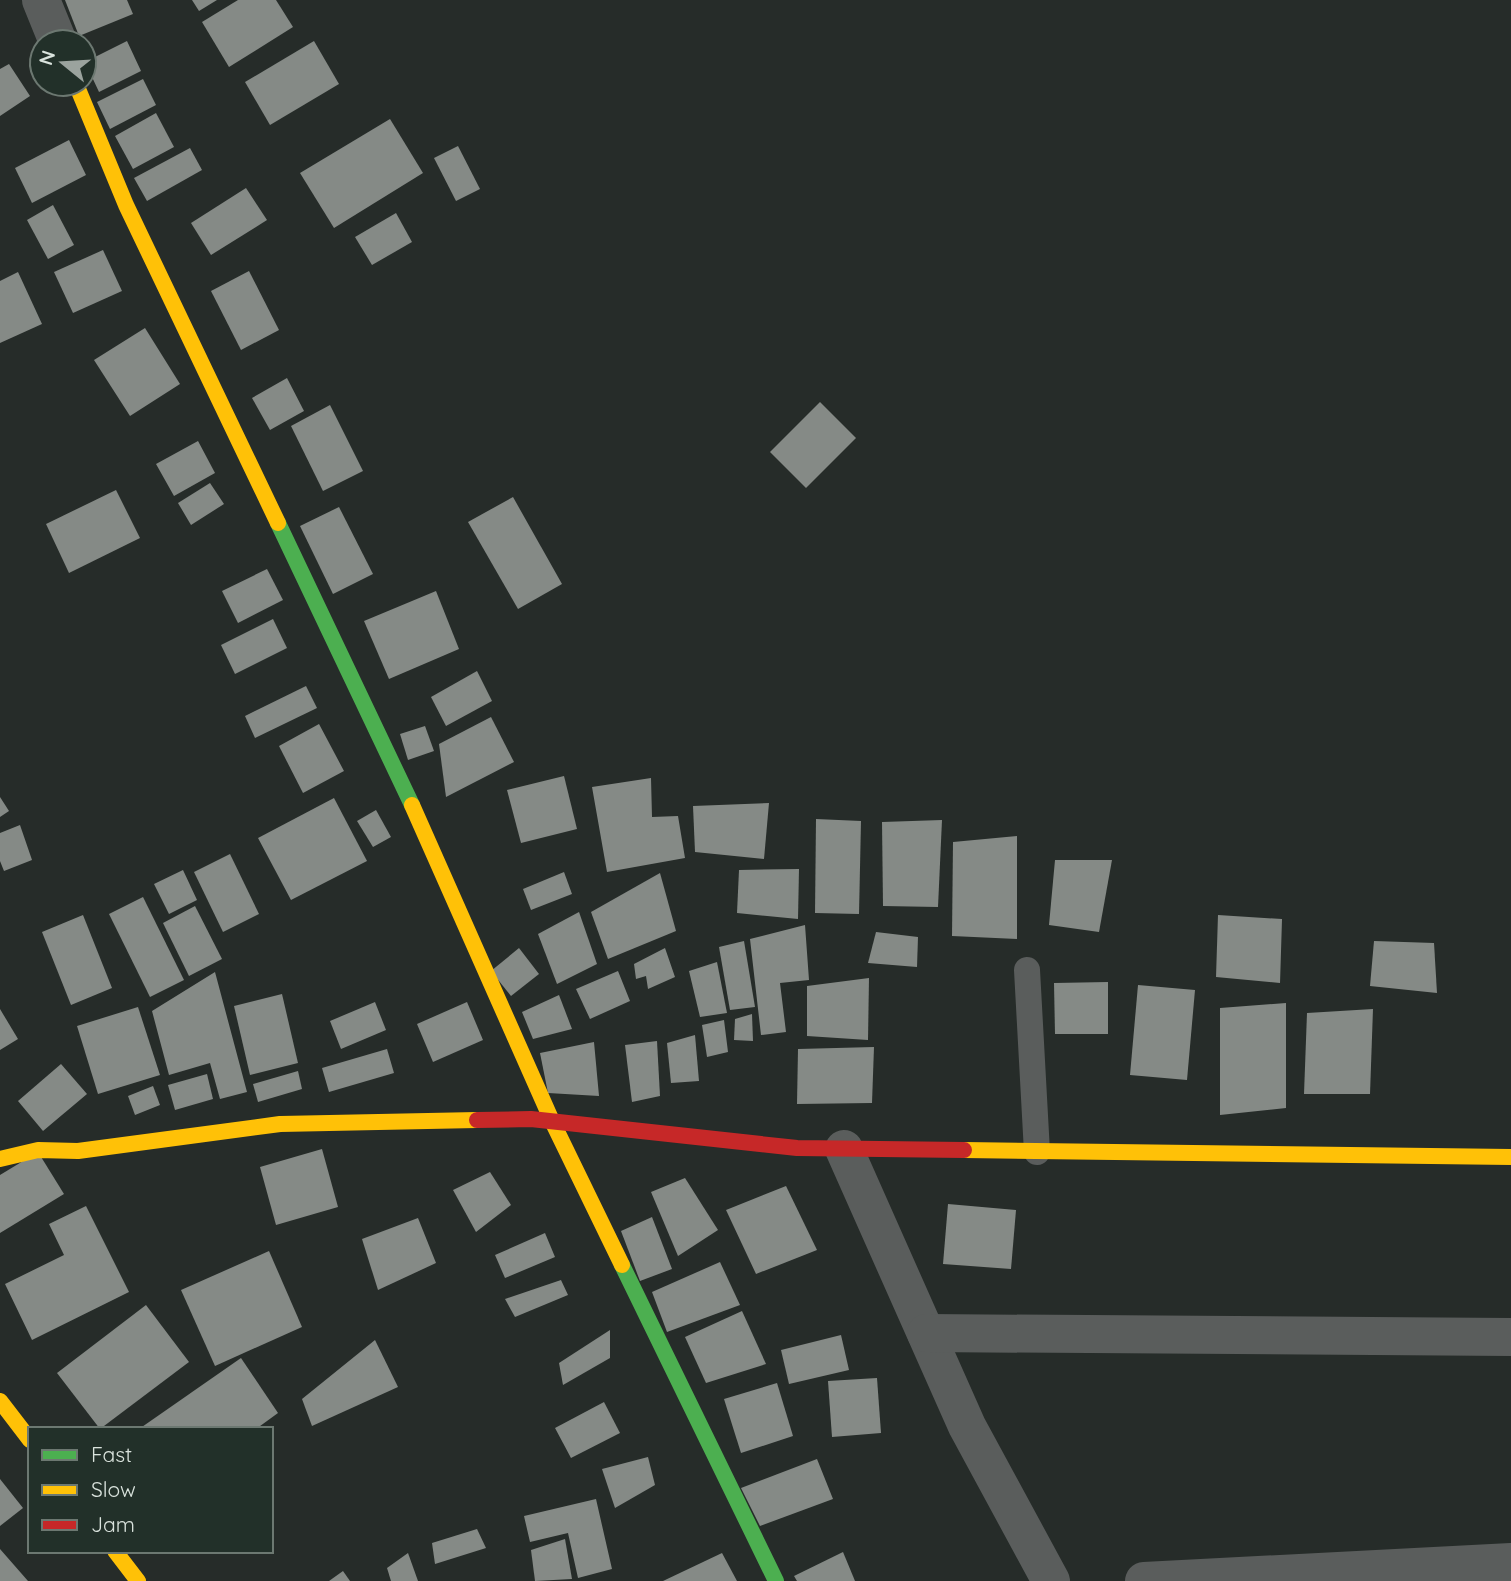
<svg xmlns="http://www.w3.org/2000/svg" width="1511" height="1581" viewBox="0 0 1511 1581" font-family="Quicksand,sans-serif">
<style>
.building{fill:#858a86}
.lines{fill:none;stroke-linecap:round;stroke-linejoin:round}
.lane{stroke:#5a5d5c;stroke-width:26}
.street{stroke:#5a5d5c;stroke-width:38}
.fast{stroke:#4caf50;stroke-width:16}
.slow{stroke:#ffc107;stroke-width:16}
.jam{stroke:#c62828;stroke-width:16}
</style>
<rect width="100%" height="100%" fill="#262c29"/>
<g class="building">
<polygon points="65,0 127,0 133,14 79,36"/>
<polygon points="192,0 217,0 199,11"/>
<polygon points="238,0 276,0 293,27 229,67 202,22"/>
<polygon points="127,41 141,71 99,92 85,62"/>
<polygon points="314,41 339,84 270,125 245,82"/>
<polygon points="9,64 30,96 0,116 0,69"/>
<polygon points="143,79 156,105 110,129 97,102"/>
<polygon points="156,113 174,147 133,169 115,136"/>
<polygon points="390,119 423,173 334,228 300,173"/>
<polygon points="69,140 86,175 32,203 15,168"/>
<polygon points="458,146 480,189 456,201 434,158"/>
<polygon points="190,148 202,170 147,201 134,178"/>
<polygon points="246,188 267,220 211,255 191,223"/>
<polygon points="53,205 74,245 48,259 27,220"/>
<polygon points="396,213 412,242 372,265 355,237"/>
<polygon points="103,250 122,291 73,313 54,272"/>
<polygon points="249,271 279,330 241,350 211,291"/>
<polygon points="18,272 42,324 0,343 0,281"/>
<polygon points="145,328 180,384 130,416 94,360"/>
<polygon points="287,378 304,411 270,430 252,398"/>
<polygon points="820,402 856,438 806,488 770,452"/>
<polygon points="330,405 363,471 323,491 291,426"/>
<polygon points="198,441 215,473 174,496 156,464"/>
<polygon points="210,483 224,504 191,525 178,503"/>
<polygon points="116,490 140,538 69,573 46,524"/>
<polygon points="513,497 562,584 518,609 468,522"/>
<polygon points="339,507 373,574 333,594 300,526"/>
<polygon points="267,569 283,600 238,623 222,591"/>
<polygon points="436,591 459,649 389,679 364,621"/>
<polygon points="273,619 287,648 235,674 221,645"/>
<polygon points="477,671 492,701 446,726 431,697"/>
<polygon points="306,686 317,708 255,738 245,716"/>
<polygon points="491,717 514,762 446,797 439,744"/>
<polygon points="319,724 344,771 303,793 279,746"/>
<polygon points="425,726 434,751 408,760 400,734"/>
<polygon points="564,776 577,829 521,843 507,790"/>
<polygon points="651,778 652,817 678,816 685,858 607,872 592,787"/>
<polygon points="0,797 9,811 0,817"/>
<polygon points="334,798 367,861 291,900 258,838"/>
<polygon points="769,803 764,859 695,852 693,806"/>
<polygon points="376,810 391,837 373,847 357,821"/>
<polygon points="816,819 861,821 859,914 815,913"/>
<polygon points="942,820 938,907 883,906 882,822"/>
<polygon points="20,825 32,860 4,871 0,861 0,833"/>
<polygon points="1017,836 1017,939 952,936 953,842"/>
<polygon points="230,854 259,914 223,932 194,872"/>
<polygon points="1055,860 1112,860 1099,932 1049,925"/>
<polygon points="799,869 798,919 737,913 739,870"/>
<polygon points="183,870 197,900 169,914 154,884"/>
<polygon points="564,872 572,894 531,910 523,889"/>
<polygon points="660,873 676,931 608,959 591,912"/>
<polygon points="143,897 184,980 150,997 109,914"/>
<polygon points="195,906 222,959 189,976 163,923"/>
<polygon points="579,912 597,964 557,984 538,934"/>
<polygon points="83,915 112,988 71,1005 42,932"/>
<polygon points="1218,915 1282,919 1280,983 1216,977"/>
<polygon points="805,925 809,980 780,983 786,1032 761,1035 750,939"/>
<polygon points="876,932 918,937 917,967 868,963"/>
<polygon points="744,941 755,1007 730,1010 719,947"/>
<polygon points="1374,941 1434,943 1437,993 1370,986"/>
<polygon points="519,948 539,974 511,996 491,971"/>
<polygon points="665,948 675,977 648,989 646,976 636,979 634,964"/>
<polygon points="717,962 727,1013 700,1017 689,971"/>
<polygon points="618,971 630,1001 590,1019 576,989"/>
<polygon points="215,972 247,1092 220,1099 210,1063 169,1075 152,1011"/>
<polygon points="869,978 868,1040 807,1036 807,986"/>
<polygon points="1108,982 1108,1034 1055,1034 1054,983"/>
<polygon points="1138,985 1195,990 1187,1080 1130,1075"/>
<polygon points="282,994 298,1063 250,1075 234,1006"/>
<polygon points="559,995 572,1029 533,1039 522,1012"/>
<polygon points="375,1002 386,1030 341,1049 330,1021"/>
<polygon points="467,1002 483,1040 433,1062 417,1024"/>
<polygon points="1286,1003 1286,1108 1220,1115 1220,1008"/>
<polygon points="138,1007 160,1075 98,1094 77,1026"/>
<polygon points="0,1009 18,1039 0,1050"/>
<polygon points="1373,1009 1370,1094 1304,1094 1307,1013"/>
<polygon points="752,1014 753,1041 734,1040 735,1019"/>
<polygon points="724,1020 728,1052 707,1057 702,1025"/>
<polygon points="695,1035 699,1081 671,1083 667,1043"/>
<polygon points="657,1041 660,1096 632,1102 625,1045"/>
<polygon points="594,1042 599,1096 548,1093 540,1053"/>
<polygon points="874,1047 872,1103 797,1104 798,1049"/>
<polygon points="387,1049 394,1073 329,1092 322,1068"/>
<polygon points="61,1064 87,1094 43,1131 18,1101"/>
<polygon points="298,1071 302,1089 258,1102 253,1084"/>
<polygon points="207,1074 213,1099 175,1110 168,1085"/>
<polygon points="153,1086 160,1105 135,1115 128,1096"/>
<polygon points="322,1149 338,1207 276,1225 260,1167"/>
<polygon points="38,1152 64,1194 0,1233 0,1175"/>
<polygon points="490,1172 511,1205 476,1232 453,1190"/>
<polygon points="685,1178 718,1230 678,1256 651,1192"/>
<polygon points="786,1186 817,1250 756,1274 726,1210"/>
<polygon points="948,1204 1016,1210 1011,1269 943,1264"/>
<polygon points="86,1206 129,1292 32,1340 5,1284 64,1255 49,1224"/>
<polygon points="652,1217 672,1269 640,1281 621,1231"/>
<polygon points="418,1218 436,1263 378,1290 362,1239"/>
<polygon points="545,1233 555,1257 505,1278 495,1255"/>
<polygon points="269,1251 302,1327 215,1366 181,1290"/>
<polygon points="720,1262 740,1305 667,1332 652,1292"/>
<polygon points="561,1280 568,1295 515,1317 505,1299"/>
<polygon points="146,1305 189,1362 100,1429 57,1373"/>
<polygon points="742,1311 766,1364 706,1383 685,1337"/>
<polygon points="610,1330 610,1358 563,1385 559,1363"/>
<polygon points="841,1335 849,1370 789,1384 781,1350"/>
<polygon points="375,1340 398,1387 312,1426 302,1399"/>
<polygon points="241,1358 278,1413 256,1429 139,1429"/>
<polygon points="877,1378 881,1433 832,1437 828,1381"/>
<polygon points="777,1383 793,1436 741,1453 724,1399"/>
<polygon points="604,1402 620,1433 571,1458 555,1428"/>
<polygon points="648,1457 655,1485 615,1508 602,1469"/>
<polygon points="817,1459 833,1499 760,1526 741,1488"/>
<polygon points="0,1479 23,1508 0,1526"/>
<polygon points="596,1499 612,1569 578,1578 568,1533 530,1542 524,1516"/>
<polygon points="477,1529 486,1548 435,1564 432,1543"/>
<polygon points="565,1539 572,1579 535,1581 531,1550"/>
<polygon points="0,1549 28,1581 0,1581"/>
<polygon points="843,1552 855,1581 797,1581 794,1576"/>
<polygon points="408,1553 418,1581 391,1581 387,1568"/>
<polygon points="722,1553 737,1581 663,1581"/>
<polygon points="343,1571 350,1581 329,1581"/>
</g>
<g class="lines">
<polyline class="lane" points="1027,970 1037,1152"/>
<g class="street">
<polyline points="41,0 58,42"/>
<polyline points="844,1149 967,1426 1051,1581"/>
<polyline points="926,1333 1511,1337"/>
<polyline points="1144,1581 1511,1562"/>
</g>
<g class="fast">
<polyline points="278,523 412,805"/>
<polyline points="622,1265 776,1581"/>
</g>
<g class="slow">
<polyline points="76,84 126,205 278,523"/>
<polyline points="412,805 552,1121 622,1265"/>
<polyline points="964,1150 1511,1157"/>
<polyline points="0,1159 38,1150 78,1151 280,1124 477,1120"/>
<polyline points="0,1401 30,1440"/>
<polyline points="115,1551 138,1581"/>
</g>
<polyline class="jam" points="477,1120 531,1119 797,1148 964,1150"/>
</g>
<rect x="28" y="1427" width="245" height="126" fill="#223029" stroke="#6c7871" stroke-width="2"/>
<rect x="42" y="1450" width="35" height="10" fill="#4caf50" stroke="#6c7871" stroke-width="2"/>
<text x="91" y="1462" font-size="21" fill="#dae3dd">Fast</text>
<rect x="42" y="1485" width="35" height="10" fill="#ffc107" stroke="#6c7871" stroke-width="2"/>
<text x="91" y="1497" font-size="21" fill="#dae3dd">Slow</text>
<rect x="42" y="1520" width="35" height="10" fill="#c62828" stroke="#6c7871" stroke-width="2"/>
<text x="91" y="1532" font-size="21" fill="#dae3dd">Jam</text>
<g transform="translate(63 63) rotate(288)"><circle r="33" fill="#223029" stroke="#6c7871" stroke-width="2"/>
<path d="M0-5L12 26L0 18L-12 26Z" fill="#9ba39e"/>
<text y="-10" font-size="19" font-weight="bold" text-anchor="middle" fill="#dae3dd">N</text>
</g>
</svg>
